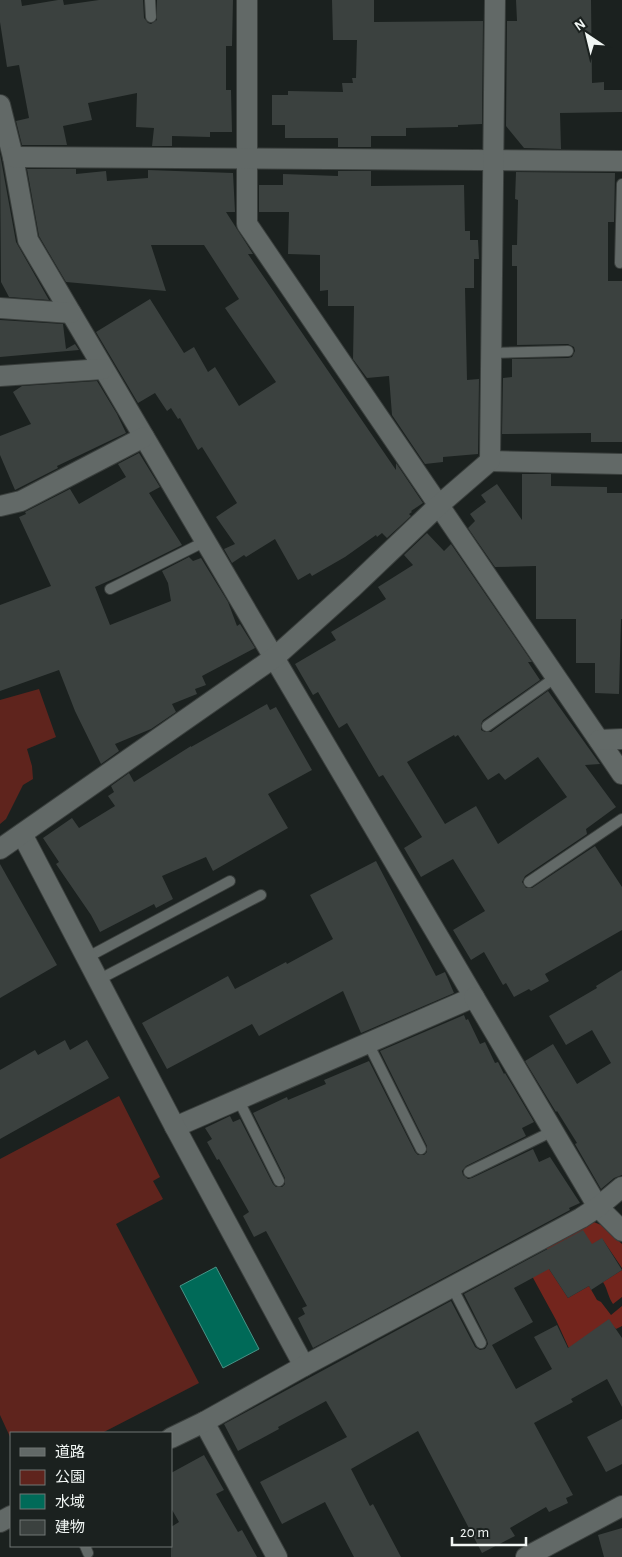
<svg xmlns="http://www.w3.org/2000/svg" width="622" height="1557" viewBox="0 0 622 1557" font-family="'Alegreya Sans','Noto Sans JP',sans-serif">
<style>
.green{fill:#5f241d}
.forest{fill:#73251d}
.water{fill:#006a58;stroke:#489487}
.building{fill:#3b413f;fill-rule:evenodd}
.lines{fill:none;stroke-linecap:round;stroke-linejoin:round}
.lane-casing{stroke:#3a3f3d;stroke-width:12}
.street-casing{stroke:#3a3f3d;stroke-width:22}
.lane{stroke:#626967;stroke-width:10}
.street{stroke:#626967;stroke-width:20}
</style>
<rect width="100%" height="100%" fill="#1b211f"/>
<g class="green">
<polygon points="39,689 56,737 27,749 32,766 33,779 23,785 6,819 0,824 0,700"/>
<polygon points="119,1096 160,1177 153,1181 163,1199 116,1224 199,1383 102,1433 11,1433 11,1439 0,1415 0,1159"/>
</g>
<g class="forest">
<polygon points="589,1220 601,1225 622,1244 622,1268 603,1240 549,1269 568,1298 589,1286 597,1300 601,1302 611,1315 622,1306 622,1326 616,1329 614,1327 572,1355 556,1320 532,1276 551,1256 544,1244"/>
<path d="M 622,1270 L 622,1297 L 613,1304 C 608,1297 608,1290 603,1282 Z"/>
</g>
<polygon class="water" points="216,1267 259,1349 223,1368 180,1286"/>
<g class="building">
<polygon points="0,0 21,0 22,6 58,0 63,0 64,5 99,0 143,0 144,18 148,23 151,24 157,20 157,0 233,0 232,46 226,46 226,90 231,90 232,132 210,132 210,137 172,136 172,146 152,146 154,128 136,127 137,93 88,103 92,120 63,126 67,145 22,145 16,121 29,118 19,65 7,67 0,22"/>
<polygon points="332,0 374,0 374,22 483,21 482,124 458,125 458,127 406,128 406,136 371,136 371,147 338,147 338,138 285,138 285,125 272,125 272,95 288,95 288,91 343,92 342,83 353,83 352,78 356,78 357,40 333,40"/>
<polygon points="516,0 591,0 592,83 604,82 604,90 622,90 622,112 560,113 561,149 524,148 506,126 507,21 517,21"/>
<polygon points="0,154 16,242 49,300 9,297 1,282"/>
<polygon points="27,169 76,169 76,174 106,171 107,181 148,178 148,170 233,173 235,212 226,212 253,254 248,254 396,470 396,463 423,503 411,511 412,512 409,514 411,516 387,538 382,533 377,537 376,535 345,557 312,576 310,573 298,580 275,539 246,557 244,555 232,563 224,549 235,544 216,517 237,503 202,447 198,450 180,418 178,419 171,408 167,411 155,393 138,403 96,332 150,299 184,353 194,347 208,372 215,367 239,406 276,382 225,308 239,299 204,245 151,245 166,291 66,282 39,236"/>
<polygon points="338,171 371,171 371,186 464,185 465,231 470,231 470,240 478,240 479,259 474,259 474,288 465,288 467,380 479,379 478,454 443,457 443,462 425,464 392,415 389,376 367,378 353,359 354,306 328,306 328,290 320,291 320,255 288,254 289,212 259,212 259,185 283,185 283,174 338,176"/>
<polygon points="516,172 615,173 614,222 608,222 608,281 622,281 622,442 591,442 591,433 502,434 503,378 512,377 512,359 568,358 572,357 575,351 574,347 568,344 517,345 517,266 512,266 512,245 517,245 518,200 515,199"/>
<polygon points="0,320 63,324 66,349 75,344 79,350 0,357"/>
<polygon points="97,381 117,414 126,433 57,466 58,468 15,490 0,455 0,436 31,424 13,392 22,386"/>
<polygon points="139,453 160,487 149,493 182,545 120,576 95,587 110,625 171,601 168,583 162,571 189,557 193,561 201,558 228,602 237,626 240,624 255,648 202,676 206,685 195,689 197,694 172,704 176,712 151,729 115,744 119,751 101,764 75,711 59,670 0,691 0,605 51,586 19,517 26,514 25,512 70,489 79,504 126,477 118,464"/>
<polygon points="522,474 551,474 551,486 607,487 607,493 622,493 622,619 621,619 619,694 595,693 595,663 576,663 576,619 536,619 536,566 495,567 468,528 475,521 470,514 486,502 481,495 497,484 522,520"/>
<path d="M 427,533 L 444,551 L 451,544 L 532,662 L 528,662 L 540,680 L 483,720 L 481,724 L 481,730 L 485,732 L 491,732 L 548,691 L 600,764 L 585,765 L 616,807 L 586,829 L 587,834 L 525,876 L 522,882 L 526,888 L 532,888 L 595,846 L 622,887 L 622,930 L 545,974 L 549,981 L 531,991 L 529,989 L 514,997 L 506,983 L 503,985 L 484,952 L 471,960 L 453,930 L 485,911 L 453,859 L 421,877 L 404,848 L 422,837 L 383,775 L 379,777 L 347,723 L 339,728 L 318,692 L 313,695 L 295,664 L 336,640 L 331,632 L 386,599 L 378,587 L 413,565 L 404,555 ZM 454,735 L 455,737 L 458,735 L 488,780 L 499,773 L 505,780 L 538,757 L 567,797 L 498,844 L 476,806 L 445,824 L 407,762 Z"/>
<polygon points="267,704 270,710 276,707 312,770 268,794 288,828 213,871 206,857 162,876 173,899 156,908 154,904 100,932 91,915 56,864 59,862 43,838 72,818 79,828 115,806 108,796 114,792 111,786 129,773 134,782 191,746 191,747"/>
<polygon points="376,861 436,976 445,972 454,993 361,1033 343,991 259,1036 252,1024 167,1069 142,1023 228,976 235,989 286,962 287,964 333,939 310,895"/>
<polygon points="0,864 57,965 0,998"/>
<polygon points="622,970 622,1175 614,1178 601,1189 575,1144 577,1143 557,1111 556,1112 525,1061 553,1044 577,1084 611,1063 592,1030 566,1045 549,1016 597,988 596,986"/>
<polygon points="464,1015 466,1020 468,1019 480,1044 485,1042 495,1063 498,1062 504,1074 505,1073 534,1122 522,1128 526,1136 466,1166 462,1171 463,1175 468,1179 472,1178 533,1149 539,1162 550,1157 580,1203 569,1208 570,1210 313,1348 298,1318 305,1314 302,1308 307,1306 266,1231 254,1237 243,1216 249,1212 219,1159 217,1160 207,1142 212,1139 205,1128 230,1116 233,1122 240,1119 273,1184 276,1187 282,1187 285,1184 285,1178 253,1113 287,1097 288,1100 326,1084 324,1080 369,1061 415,1152 418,1155 424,1155 427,1152 427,1146 380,1051"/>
<polygon points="65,1040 70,1050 87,1040 109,1078 0,1139 0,1070 35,1050 38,1055"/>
<polygon points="583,1230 592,1244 602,1238 622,1270 591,1290 589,1286 568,1298 549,1269 514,1288 533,1322 492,1345 516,1389 552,1369 534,1337 557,1325 568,1348 609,1319 622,1338 622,1407 607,1379 571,1399 573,1402 534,1423 573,1495 566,1498 568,1503 549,1512 546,1507 510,1528 515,1536 482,1553 418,1431 351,1469 370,1506 373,1504 401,1557 354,1557 325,1502 282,1524 260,1482 347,1437 326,1401 278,1427 279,1429 238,1451 224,1424 451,1301 475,1347 480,1350 485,1349 488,1344 487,1340 464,1294"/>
<polygon points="622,1419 622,1464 606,1472 587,1437"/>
<polygon points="204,1455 224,1490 216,1494 238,1532 242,1530 257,1557 171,1557 171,1527 179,1522 171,1508 171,1473"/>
<polygon points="622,1528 622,1557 604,1557 598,1535"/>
</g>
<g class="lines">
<g class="lane-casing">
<g id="lane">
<polyline points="150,0 151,17"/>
<polyline points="620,263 622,184"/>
<polyline points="491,353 568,351"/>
<polyline points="110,589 206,541"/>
<polyline points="487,726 556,677"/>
<polyline points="529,882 622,819"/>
<polyline points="86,958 230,881"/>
<polyline points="98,980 261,895"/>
<polyline points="368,1043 421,1149"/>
<polyline points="238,1099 279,1181"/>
<polyline points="469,1172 553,1131"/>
<polyline points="452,1287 481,1343"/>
<polyline points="85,1546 88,1553"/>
</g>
</g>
<g class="street-casing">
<g id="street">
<polyline points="247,0 247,224 622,774"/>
<polyline points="0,105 13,157 28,240 474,997 175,1127"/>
<polyline points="13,157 622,161"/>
<polyline points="0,308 71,313"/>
<polyline points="0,376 103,369"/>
<polyline points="490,461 622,464"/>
<polyline points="0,506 21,501 144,437"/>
<polyline points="599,740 622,739"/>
<polyline points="22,834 175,1127 304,1366"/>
<polyline points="0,849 275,657 353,587 439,505 490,461 495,0"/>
<polyline points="474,997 598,1207 622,1231"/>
<polyline points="204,1422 277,1557"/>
<polyline points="171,1438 204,1422 304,1366 581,1218 598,1207 622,1187"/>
<polyline points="0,1522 11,1516"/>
<polyline points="526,1557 622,1506"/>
</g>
</g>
<use href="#lane" class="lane"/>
<use href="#street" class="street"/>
</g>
<rect x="10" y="1432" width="162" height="115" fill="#1b211f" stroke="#717674"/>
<rect x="20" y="1448" width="25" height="8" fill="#626967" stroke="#717674"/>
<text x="55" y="1457" font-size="15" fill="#f1f6f4">道路</text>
<rect x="20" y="1470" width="25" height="15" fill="#5f241d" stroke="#717674"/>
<text x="55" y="1482" font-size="15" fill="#f1f6f4">公園</text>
<rect x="20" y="1494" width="25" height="15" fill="#006a58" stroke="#717674"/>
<text x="55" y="1507" font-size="15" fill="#f1f6f4">水域</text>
<rect x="20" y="1520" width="25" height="15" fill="#3b413f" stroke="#717674"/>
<text x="55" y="1532" font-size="15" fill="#f1f6f4">建物</text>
<g transform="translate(587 35) rotate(325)" stroke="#1b211f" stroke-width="4" paint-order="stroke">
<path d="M0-4L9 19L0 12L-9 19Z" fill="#f1f6f4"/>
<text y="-8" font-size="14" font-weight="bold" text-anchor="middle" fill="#f1f6f4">N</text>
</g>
<path d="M452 1537v8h74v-8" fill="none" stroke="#f1f6f4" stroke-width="2.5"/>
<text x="460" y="1537" font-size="15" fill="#f1f6f4" stroke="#1b211f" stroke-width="4" paint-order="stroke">20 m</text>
</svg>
